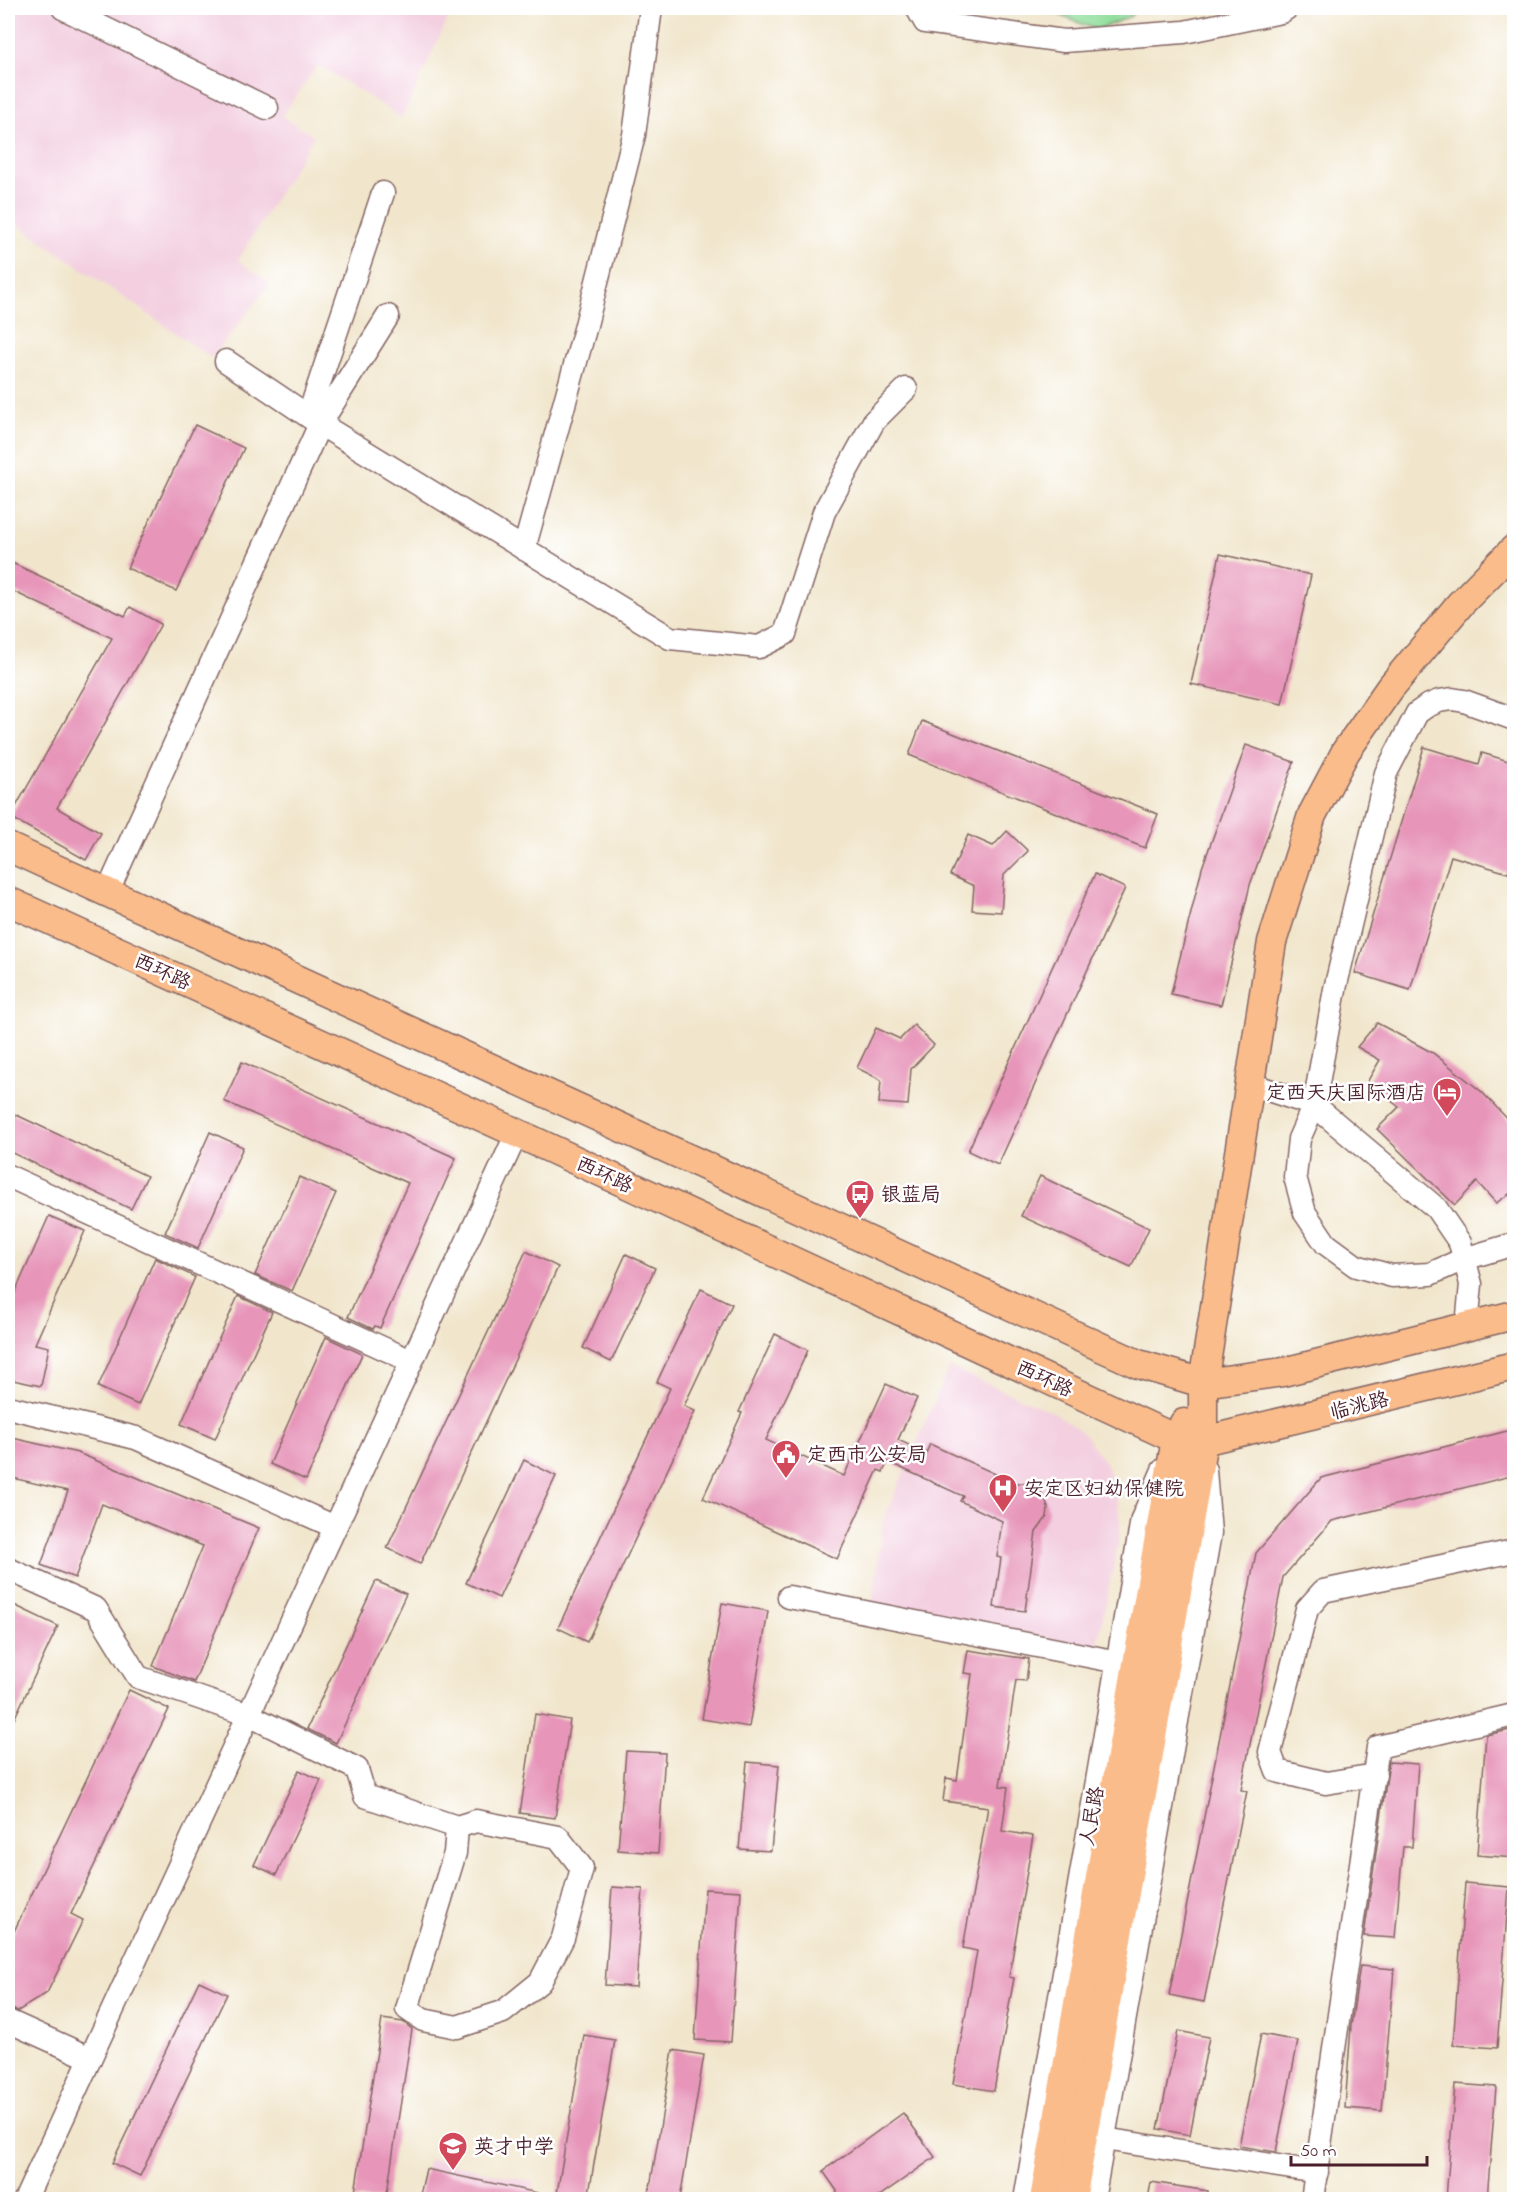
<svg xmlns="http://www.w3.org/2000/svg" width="1522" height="2207" viewBox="0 0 1522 2207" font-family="'Indie Flower','LXGW WenKai TC',sans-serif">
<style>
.built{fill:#f3cfe0}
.green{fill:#90de9c;stroke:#6d7e64;stroke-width:1.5}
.building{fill:#e796ba}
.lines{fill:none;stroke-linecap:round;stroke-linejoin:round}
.minor-casing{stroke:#846563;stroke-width:25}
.major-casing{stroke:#846563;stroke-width:31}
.minor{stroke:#fff;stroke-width:22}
.major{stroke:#fabc8b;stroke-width:28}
.labels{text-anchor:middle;stroke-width:5;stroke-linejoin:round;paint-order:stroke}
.street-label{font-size:20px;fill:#4a1f2b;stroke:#fff}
.poi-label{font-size:20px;fill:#4a1f2b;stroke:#fff;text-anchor:start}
</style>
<rect width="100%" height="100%" fill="#fff"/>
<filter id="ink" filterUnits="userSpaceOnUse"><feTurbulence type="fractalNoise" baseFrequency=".0167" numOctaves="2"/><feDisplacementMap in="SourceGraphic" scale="12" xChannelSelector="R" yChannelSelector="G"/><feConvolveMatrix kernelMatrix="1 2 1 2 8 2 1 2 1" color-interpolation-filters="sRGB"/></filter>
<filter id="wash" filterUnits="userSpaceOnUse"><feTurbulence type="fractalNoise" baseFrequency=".008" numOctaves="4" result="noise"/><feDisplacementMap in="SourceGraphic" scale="24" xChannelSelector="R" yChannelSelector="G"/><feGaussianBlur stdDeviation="1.35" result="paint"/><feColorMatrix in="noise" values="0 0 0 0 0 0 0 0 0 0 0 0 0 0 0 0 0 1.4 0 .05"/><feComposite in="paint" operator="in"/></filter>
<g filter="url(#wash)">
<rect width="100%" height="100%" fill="#f1e6cc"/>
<g class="built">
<polygon points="8,8 453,8 402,118 318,65 282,116 314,136 238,260 270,284 212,358 8,218"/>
<polygon points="949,1367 1055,1413 1084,1434 1105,1463 1116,1492 1120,1522 1119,1538 1097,1647 872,1605 883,1521"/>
<polygon points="429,2159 534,2182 530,2199 417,2200"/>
</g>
<polygon class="green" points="1042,8 1135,8 1131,16 1097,30"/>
<g id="blocks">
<g class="building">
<polygon points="195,425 244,448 176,591 127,568"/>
<polygon points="1220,554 1311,575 1282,704 1191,684"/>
<polygon points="8,561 125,616 130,607 161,624 57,808 101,833 86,860 10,817 112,638 8,589"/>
<polygon points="922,721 1158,814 1145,848 909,755"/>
<polygon points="1246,745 1294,762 1250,885 1221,1005 1171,994 1202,868"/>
<polygon points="1424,747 1479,764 1482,753 1515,763 1515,852 1508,873 1451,856 1410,990 1355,973"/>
<polygon points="1007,831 1028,851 1004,875 1001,912 972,910 974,886 950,875 968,835 993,846"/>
<polygon points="1095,874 1125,888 998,1165 968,1151"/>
<polygon points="1377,1023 1433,1053 1482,1092 1515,1127 1515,1190 1496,1203 1477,1182 1455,1205 1377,1129 1399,1107 1367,1082 1380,1060 1357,1047"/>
<polygon points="914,1025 934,1045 911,1069 908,1105 879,1103 881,1080 857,1068 876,1028 900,1039"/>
<polygon points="242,1062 456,1158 380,1328 375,1326 373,1329 348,1317 408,1183 224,1101"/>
<polygon points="8,1111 147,1176 131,1209 8,1151"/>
<polygon points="210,1132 243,1147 198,1248 165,1233"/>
<polygon points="1040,1176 1149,1228 1131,1267 1021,1216"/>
<polygon points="299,1177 336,1193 292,1291 255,1275"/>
<polygon points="49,1216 85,1231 35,1344 49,1347 41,1386 8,1379 8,1350 10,1339 8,1338 8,1308"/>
<polygon points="526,1251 558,1267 420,1564 387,1548"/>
<polygon points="626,1254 655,1268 611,1362 583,1348"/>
<polygon points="155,1258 195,1277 138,1405 98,1387"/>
<polygon points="701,1289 732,1304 684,1406 695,1411 587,1642 558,1628 670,1388 657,1382"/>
<polygon points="238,1296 272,1312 215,1439 181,1424"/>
<polygon points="775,1334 808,1350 766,1440 844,1476 886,1384 917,1398 898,1440 926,1453 930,1444 1015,1483 1024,1483 1033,1485 1040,1491 1045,1499 1048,1508 1047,1517 1036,1532 1025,1611 994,1607 1001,1558 997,1557 1002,1521 960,1501 963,1496 888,1462 883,1472 878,1470 837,1559 703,1498 742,1413 739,1412"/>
<polygon points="326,1337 362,1354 306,1480 270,1464"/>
<polygon points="1515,1429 1515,1475 1332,1521 1283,1577 1241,1790 1247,1791 1204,2002 1169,1995 1256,1553 1321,1478"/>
<polygon points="8,1437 78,1453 259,1528 194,1682 153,1666 203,1546 102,1504 75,1578 41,1565 68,1491 8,1477"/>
<polygon points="524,1460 556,1476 499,1598 466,1583"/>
<polygon points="376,1581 406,1594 336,1743 307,1729"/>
<polygon points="722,1603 768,1611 749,1727 702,1719"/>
<polygon points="14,1605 58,1626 8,1732 8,1619"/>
<polygon points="968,1650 1029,1659 1026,1681 1016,1680 1000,1786 1008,1787 1002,1831 1033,1836 1009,1977 1014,1978 994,2091 953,2084 977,1951 963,1948 988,1807 943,1801 946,1778 957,1780 972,1674 964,1673"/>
<polygon points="129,1690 169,1709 71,1914 83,1920 47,1993 18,2011 8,2008 8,1944"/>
<polygon points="535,1714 570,1720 555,1818 520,1813"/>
<polygon points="1515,1729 1515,1858 1477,1855 1486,1735"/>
<polygon points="626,1751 665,1753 658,1853 618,1850"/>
<polygon points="747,1762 779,1765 771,1851 739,1849"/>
<polygon points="1389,1762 1418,1764 1412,1847 1403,1847 1395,1938 1364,1936"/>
<polygon points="299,1770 321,1780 276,1875 254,1865"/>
<polygon points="1465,1883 1509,1887 1497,2048 1453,2045"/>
<polygon points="612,1887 643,1889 636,1987 605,1985"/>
<polygon points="705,1889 741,1891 731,2042 695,2040"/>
<polygon points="1360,1966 1394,1969 1382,2111 1345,2108 1351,2026"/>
<polygon points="199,1981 227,1994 140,2176 112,2163"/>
<polygon points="382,2019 403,2022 412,2029 386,2199 354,2199"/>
<polygon points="1178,2031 1209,2037 1190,2135 1158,2129"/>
<polygon points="1261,2034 1298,2041 1276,2152 1239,2146"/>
<polygon points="584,2035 615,2040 588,2199 556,2199"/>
<polygon points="673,2050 704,2055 680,2199 648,2199"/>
<polygon points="1455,2084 1496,2087 1487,2199 1446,2199"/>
<polygon points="903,2113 935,2157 875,2199 835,2199 837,2191 823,2171"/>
<polygon points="426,2169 538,2193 537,2199 419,2199"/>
<polygon points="1151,2182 1208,2191 1208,2199 1148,2199"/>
</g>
</g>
</g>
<g filter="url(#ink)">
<use href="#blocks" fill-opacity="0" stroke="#846563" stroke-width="1.5"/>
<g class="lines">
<g class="minor-casing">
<g id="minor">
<polyline points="63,8 267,108"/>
<polyline points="917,8 925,22 1064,41 1184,32 1281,12 1287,8"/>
<polyline points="226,361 320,424 670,638 759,647 785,634 824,512 874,421 906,389"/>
<polyline points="320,424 312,405 383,193"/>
<polyline points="524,549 585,329 634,135 651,8"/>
<polyline points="1514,719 1464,701 1452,699 1439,701 1427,706 1417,713 1386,773 1335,989 1314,1105 1299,1139 1295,1177 1305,1213 1326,1244 1356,1266 1392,1276 1430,1274 1464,1259 1514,1244"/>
<polyline points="107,893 320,424 388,316"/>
<polyline points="1250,1084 1314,1105 1436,1208 1460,1243 1471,1284 1467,1326"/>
<polyline points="8,1176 411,1361"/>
<polyline points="8,1407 136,1438 335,1527"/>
<polyline points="8,1569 96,1609 138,1677 249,1715 357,1769 365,1796 457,1827 476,1821 558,1837 582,1868 563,1938 540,1982 503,2012 457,2027 423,2020 407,2009 455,1853 457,1827"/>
<polyline points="789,1597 1118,1662"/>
<polyline points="1375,1775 1326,1783 1277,1771 1270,1752 1307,1609 1323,1591 1514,1551"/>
<polyline points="8,2021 90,2058"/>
<polyline points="1104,2139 1317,2172"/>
<polyline points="25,2200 517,1133"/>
<polyline points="1025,2200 1142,1519 1163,1470"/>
<polyline points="1093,2200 1210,1533 1205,1470"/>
<polyline points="1312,2200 1378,1747 1514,1715"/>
</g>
</g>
<g class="major-casing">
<g id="major">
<polyline points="8,847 1138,1364 1203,1383 1283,1372 1514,1315"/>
<polyline points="8,901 517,1133 1176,1439 1203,1441 1514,1366"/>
<polyline points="1044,2200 1176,1439 1184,1423"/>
<polyline points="1072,2200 1203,1441 1203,1383 1272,942 1312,815 1346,751 1390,688 1461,603 1514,549"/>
</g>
</g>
<use href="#minor" class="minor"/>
<use href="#major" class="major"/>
</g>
</g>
<defs>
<g id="hotel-pin" transform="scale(1.5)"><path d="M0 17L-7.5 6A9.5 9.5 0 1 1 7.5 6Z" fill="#d1495b" stroke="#fff"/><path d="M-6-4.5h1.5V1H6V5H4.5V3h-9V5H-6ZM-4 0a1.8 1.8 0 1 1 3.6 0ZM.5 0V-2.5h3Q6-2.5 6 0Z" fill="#fff"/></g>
<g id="bus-pin" transform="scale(1.5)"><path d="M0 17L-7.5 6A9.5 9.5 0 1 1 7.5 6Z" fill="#d1495b" stroke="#fff"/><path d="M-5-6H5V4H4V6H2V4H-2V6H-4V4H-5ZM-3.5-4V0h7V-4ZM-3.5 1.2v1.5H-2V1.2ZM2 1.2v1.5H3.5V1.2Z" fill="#fff"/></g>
<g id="civic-pin" transform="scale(1.5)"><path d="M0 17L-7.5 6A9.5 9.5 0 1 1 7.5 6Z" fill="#d1495b" stroke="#fff"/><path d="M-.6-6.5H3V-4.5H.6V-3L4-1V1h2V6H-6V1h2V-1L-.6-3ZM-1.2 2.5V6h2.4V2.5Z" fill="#fff"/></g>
<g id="hospital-pin" transform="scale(1.5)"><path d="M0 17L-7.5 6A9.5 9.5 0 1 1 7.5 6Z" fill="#d1495b" stroke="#fff"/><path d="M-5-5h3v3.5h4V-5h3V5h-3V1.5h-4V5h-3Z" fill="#fff"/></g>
<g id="school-pin" transform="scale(1.5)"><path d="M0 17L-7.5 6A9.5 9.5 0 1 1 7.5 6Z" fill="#d1495b" stroke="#fff"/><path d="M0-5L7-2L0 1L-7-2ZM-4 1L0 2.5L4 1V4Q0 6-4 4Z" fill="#fff"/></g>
</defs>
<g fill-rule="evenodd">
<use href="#hotel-pin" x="1447" y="1092"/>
<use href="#bus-pin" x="860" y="1194"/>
<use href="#civic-pin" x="786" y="1454"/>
<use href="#hospital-pin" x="1003" y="1488"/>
<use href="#school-pin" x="453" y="2146"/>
</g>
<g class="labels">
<g class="street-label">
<text transform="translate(163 971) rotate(25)" y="7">西环路</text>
<text transform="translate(605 1174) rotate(25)" y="7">西环路</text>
<text transform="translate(1045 1378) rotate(25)" y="7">西环路</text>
<text transform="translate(1359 1405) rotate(-14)" y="7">临洮路</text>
<text transform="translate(1091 1816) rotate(-80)" y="7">人民路</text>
</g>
<g class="poi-label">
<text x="1426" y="1099" text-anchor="end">定西天庆国际酒店</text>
<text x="881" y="1201">银蓝局</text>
<text x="807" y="1461">定西市公安局</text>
<text x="1024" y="1495">安定区妇幼保健院</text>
<text x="474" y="2153">英才中学</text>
</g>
</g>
<rect width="1522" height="2207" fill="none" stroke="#fff" stroke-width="30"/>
<path d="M1291 2156v9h136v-9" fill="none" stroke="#4a1f2b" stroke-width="3"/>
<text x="1300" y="2156" font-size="18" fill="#4a1f2b" stroke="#ffffff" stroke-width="4.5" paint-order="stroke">50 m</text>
</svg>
